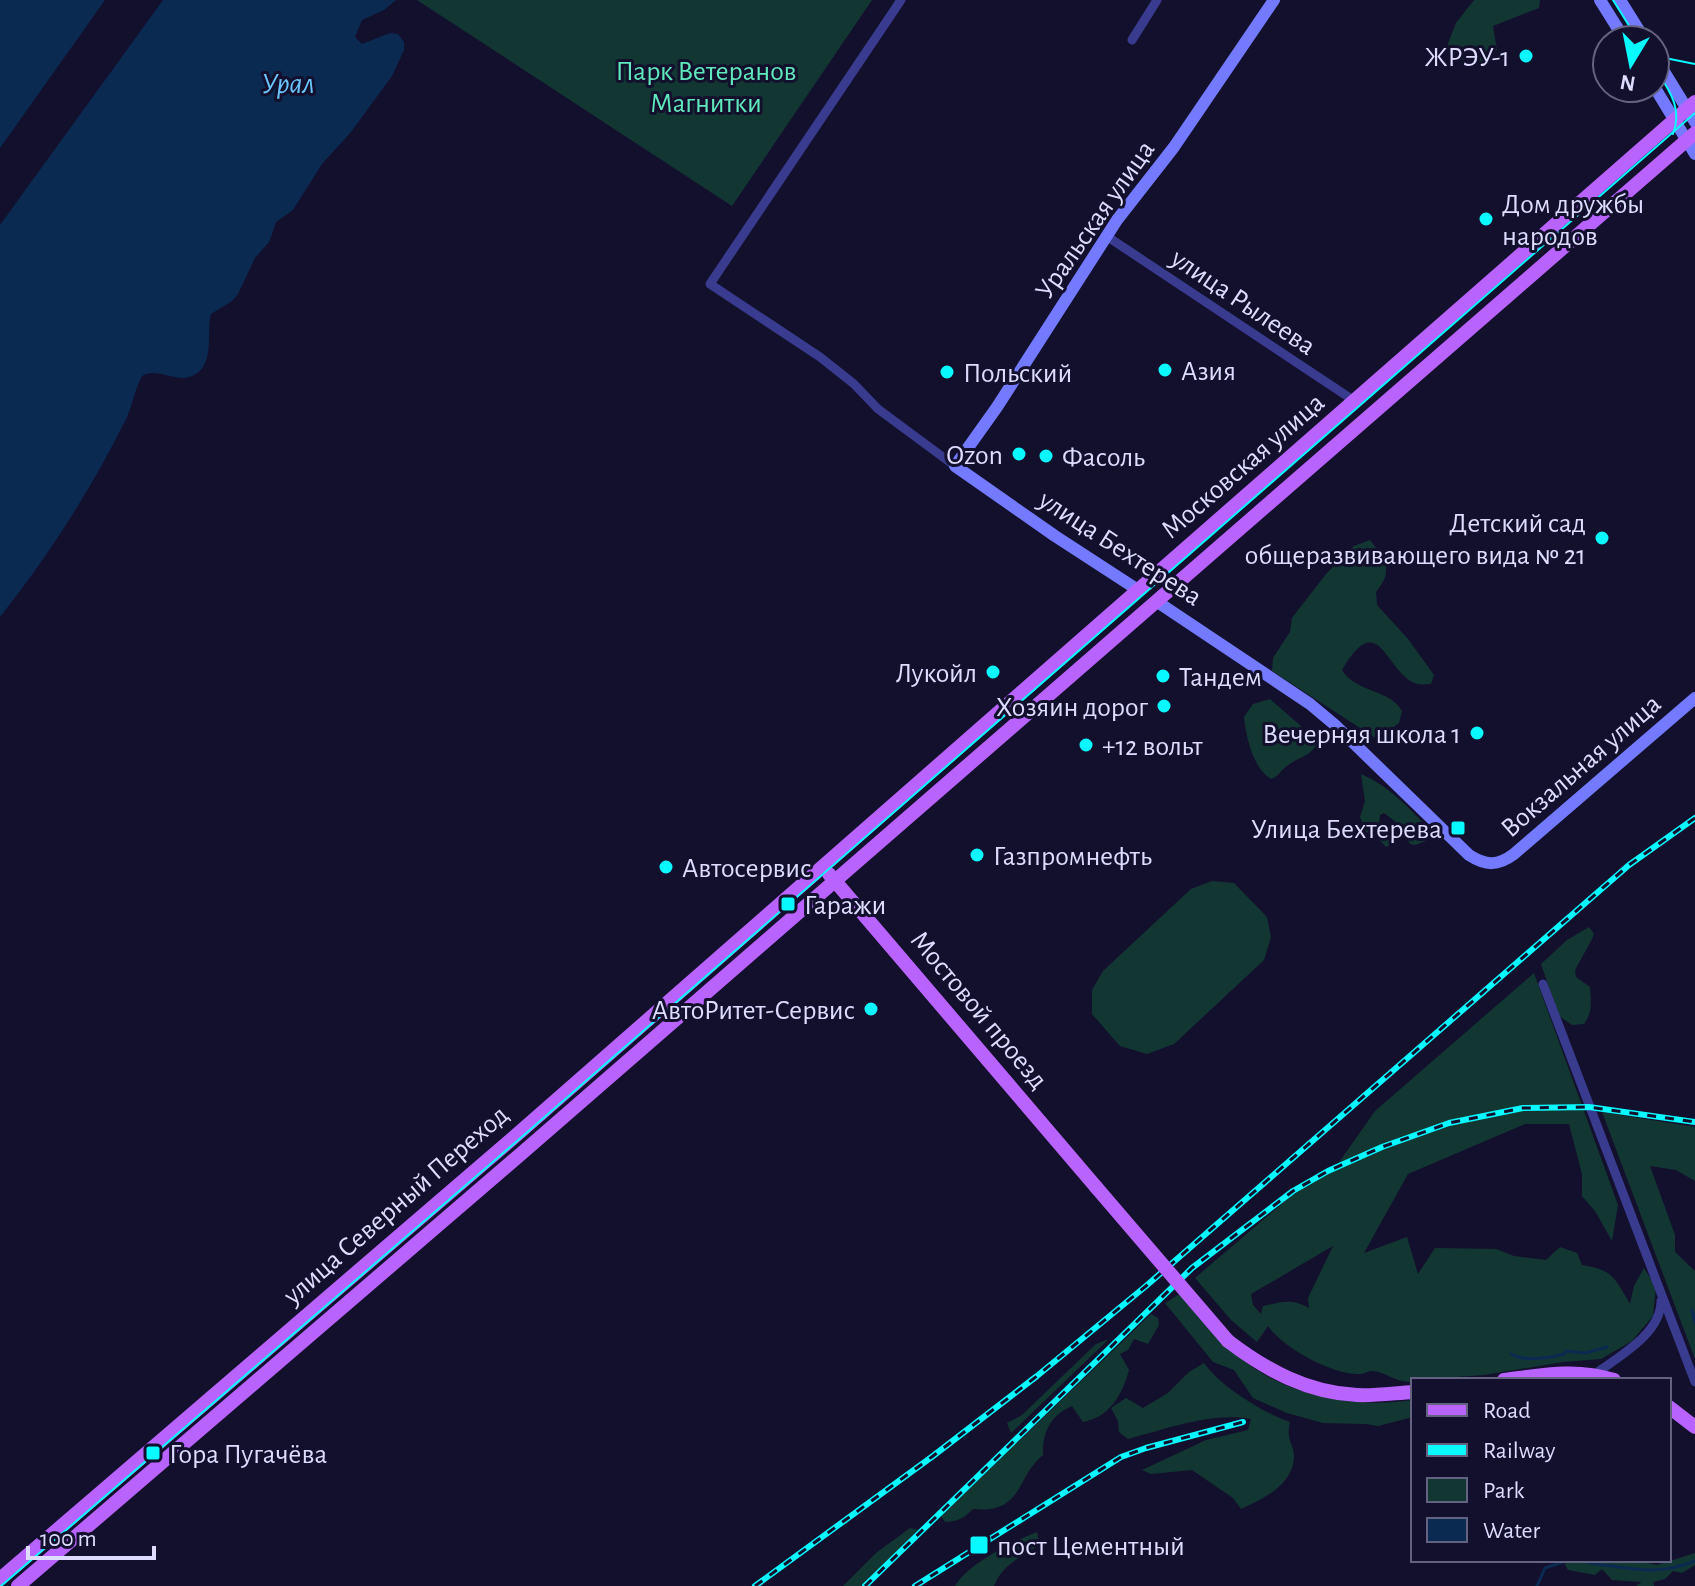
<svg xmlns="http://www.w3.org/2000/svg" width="1695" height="1586" viewBox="0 0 1695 1586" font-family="'Alegreya Sans',sans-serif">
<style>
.green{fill:#123733;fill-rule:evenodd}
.water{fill:#0a2a52}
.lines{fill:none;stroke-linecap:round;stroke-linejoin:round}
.stream{stroke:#0a2a52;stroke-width:3}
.street{stroke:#383b8e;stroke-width:9}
.secondary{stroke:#737aff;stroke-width:12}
.primary{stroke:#b963ff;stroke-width:14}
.tram{stroke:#08f9ff;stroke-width:2}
.rail-casing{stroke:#08f9ff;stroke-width:6}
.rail{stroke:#13102d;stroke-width:3;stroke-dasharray:9;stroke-linecap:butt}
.primary-bridge{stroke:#b963ff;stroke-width:14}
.poi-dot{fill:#08f9ff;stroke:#13102d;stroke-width:3}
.labels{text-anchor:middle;stroke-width:6;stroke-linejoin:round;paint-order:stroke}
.poi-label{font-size:28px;fill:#dddcff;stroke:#13102d;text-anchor:start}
.park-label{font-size:28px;fill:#5fe8bb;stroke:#13102d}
.street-label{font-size:28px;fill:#dddcff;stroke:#13102d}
.water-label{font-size:30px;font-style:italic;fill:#6ac5ff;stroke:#13102d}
</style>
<rect width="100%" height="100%" fill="#13102d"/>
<g class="green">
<polygon points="417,0 872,0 732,206"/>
<path d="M 1474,0 L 1540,0 L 1539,8 L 1493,26 L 1497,50 C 1479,68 1474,62 1451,57 L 1447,46 L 1456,23 Z"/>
<path d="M 1370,540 C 1386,561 1394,570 1376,592 L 1377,605 L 1408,639 L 1434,675 L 1431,684 C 1427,684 1422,685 1418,684 C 1386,676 1380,604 1342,670 C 1356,693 1390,689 1402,711 L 1399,723 L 1377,739 L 1272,671 L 1273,658 L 1290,632 L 1292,618 L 1326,574 L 1354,546 Z"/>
<path d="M 1270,699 L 1318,741 C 1313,756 1298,757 1287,766 C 1280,771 1279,776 1271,779 C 1253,768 1246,737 1244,717 L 1253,704 Z"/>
<path d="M 1361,774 C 1389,786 1412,810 1432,833 L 1426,841 L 1415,845 L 1410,844 L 1401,826 L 1384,813 L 1380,815 L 1379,825 L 1394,839 L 1392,844 L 1386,847 L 1375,835 L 1366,832 L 1360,817 L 1365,801 Z"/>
<polygon points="1212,881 1234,883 1267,917 1271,937 1264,960 1174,1044 1147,1054 1120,1046 1092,1014 1092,990 1103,971 1191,889"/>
<path d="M 1589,927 L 1594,934 L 1592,939 L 1575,970 L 1576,977 L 1590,987 C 1591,1001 1593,1012 1584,1024 L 1572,1025 L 1559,1016 L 1541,964 L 1567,940 Z"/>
<path d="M 1534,973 L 1618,1205 L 1612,1241 L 1595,1211 L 1582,1196 L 1582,1174 L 1569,1124 L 1525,1124 L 1408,1174 L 1364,1253 L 1407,1237 L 1418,1274 L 1435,1248 L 1496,1249 L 1514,1256 L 1546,1260 L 1560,1247 L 1577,1253 L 1582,1265 C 1613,1270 1615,1278 1630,1304 L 1634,1286 L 1644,1268 L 1656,1287 L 1653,1316 L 1632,1341 L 1601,1359 L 1563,1362 L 1484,1375 L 1413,1380 L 1413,1382 C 1395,1383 1385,1371 1372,1371 C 1368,1371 1364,1374 1360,1374 C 1333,1375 1283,1348 1268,1326 L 1257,1342 L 1231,1320 L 1195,1278 L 1291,1196 L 1333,1171 L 1375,1111 ZM 1333,1246 L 1308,1298 L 1309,1308 C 1292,1298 1281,1302 1263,1306 L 1261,1314 L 1253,1305 L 1251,1294 Z"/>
<polygon points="1602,1112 1695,1127 1695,1181 1676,1170 1650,1166 1675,1235 1675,1252 1695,1271 1695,1359"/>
<path d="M 1181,1293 C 1199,1313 1216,1335 1235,1353 C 1281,1396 1352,1409 1413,1400 L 1413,1417 L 1378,1426 L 1366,1424 L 1323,1423 L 1287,1413 L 1253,1398 L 1234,1370 L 1213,1362 L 1165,1303 Z"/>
<path d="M 1151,1314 L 1158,1318 L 1159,1325 L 1148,1344 L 1134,1339 L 1128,1350 L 1120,1354 L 1129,1370 C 1122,1395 1110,1417 1083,1422 L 1072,1406 C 1051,1415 1042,1432 1043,1455 C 1016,1476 1024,1514 973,1509 C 965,1517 958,1522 945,1522 L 941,1516 Z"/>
<polygon points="1109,1339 1011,1433 1007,1423 1022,1415 1096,1344"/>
<path d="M 1204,1363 C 1221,1387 1262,1412 1290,1422 C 1285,1441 1295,1444 1294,1459 C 1291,1486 1263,1499 1241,1509 L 1233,1498 L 1192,1470 L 1151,1474 L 1142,1470 L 1206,1440 L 1248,1430 L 1251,1419 C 1211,1412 1167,1429 1128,1439 L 1119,1432 L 1118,1421 L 1111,1408 L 1126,1398 L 1143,1408 L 1168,1393 L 1189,1372 Z"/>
<polygon points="910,1528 918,1530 861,1586 843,1586 876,1553"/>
<path d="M 1037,1532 L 1040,1545 C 1022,1556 1002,1565 994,1586 L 955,1586 C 969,1563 1012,1542 1037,1532 Z"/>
<polygon points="1695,1553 1695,1565 1682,1573 1673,1571 1665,1579 1653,1582 1654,1586 1636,1586 1642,1582 1612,1580 1602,1569 1595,1575 1568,1570 1565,1565 1566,1560 1631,1560 1657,1565"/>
</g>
<g class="water">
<polygon points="0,0 105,0 0,148"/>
<path d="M 163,0 L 396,0 L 384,10 L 362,20 L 355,37 L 362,44 L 390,33 L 398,34 L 404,42 L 404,50 L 392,76 L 351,132 L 322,164 L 293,210 L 276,222 L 269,242 L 255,258 L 238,294 L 232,301 L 211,314 C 206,332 215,361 196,374 C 178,386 159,366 142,376 C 135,389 133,403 127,417 C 92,488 49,555 0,617 L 0,225 Z"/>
</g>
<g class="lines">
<g class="stream">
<polyline points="1692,1310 1695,1323"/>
<path d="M 1511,1354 C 1525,1362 1548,1358 1564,1354 L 1566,1351 L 1585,1353 L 1607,1347"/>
<path d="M 1581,1560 C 1592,1565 1601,1565 1612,1566 C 1643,1571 1666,1573 1695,1561"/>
<polyline points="1537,1586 1545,1568 1569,1560"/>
</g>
<g class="street">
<polyline points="901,0 710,284 820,357 854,384 878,409 955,466"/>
<polyline points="1132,40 1157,0"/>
<polyline points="1108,237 1356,402"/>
<polyline points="1543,984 1695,1382"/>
<path d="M 1595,1374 C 1618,1357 1661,1334 1661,1301"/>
</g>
<g class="secondary">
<polyline points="1600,0 1625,40"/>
<polyline points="1620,0 1645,40"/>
<polyline points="1655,57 1695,122"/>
<polyline points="1655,88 1695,154"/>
<polyline points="1138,590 1055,536 955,466 997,407 1117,220 1174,147 1274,0"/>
<path d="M 1156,601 L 1310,704 L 1335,725 L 1469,855 C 1486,866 1498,866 1514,854 L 1695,698"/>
</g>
<g class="primary">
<polyline points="829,874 1096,1187"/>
<path d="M 1228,1341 C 1266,1370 1308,1393 1357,1395 C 1375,1396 1395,1393 1413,1392"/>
<path d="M 1504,1380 C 1542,1375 1576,1368 1614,1380"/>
<polyline points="1669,1407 1695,1427"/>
<polyline points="0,1579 513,1138 1695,102"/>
<polyline points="18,1586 522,1153 1695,133"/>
</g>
<g class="tram">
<polyline points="1613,0 1638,40"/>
<polyline points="1655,56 1695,64"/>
<path d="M 1655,68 C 1669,90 1683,108 1673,134"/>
<polyline points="1,1586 516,1142 1695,113"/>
</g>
<g class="rail-casing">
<g id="rail">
<polyline points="755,1586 933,1456 1037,1376 1146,1286 1629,865 1695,818"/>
<polyline points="865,1586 1192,1268 1293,1191 1328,1171 1382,1147 1449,1123 1523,1108 1589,1107 1695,1122"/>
<polyline points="915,1586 1121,1457 1146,1448 1243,1422"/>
</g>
</g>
<use href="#rail" class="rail"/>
<polyline class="primary-bridge" points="1096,1187 1228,1341"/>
</g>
<g class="poi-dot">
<circle cx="1526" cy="56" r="8"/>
<circle cx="1486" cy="219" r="8"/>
<circle cx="1165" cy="370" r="8"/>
<circle cx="947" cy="372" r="8"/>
<circle cx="1019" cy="454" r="8"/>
<circle cx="1046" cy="456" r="8"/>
<circle cx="1602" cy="538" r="8"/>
<circle cx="993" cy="672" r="8"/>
<circle cx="1163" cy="676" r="8"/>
<circle cx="1164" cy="706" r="8"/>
<circle cx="1477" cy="733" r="8"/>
<circle cx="1086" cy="745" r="8"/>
<rect x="1450" y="820" width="16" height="16" rx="4"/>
<circle cx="977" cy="855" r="8"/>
<circle cx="666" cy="867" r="8"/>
<rect x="780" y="896" width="16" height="16" rx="4"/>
<circle cx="871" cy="1009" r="8"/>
<rect x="145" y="1445" width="16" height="16" rx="4"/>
<rect x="969" y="1535" width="20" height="20" rx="4"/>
</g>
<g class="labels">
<g class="poi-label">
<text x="1510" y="66" text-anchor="end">ЖРЭУ-1</text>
<text x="1502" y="213">Дом дружбы<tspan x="1502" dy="32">народов</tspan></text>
<text x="1181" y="380">Азия</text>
<text x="963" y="382">Польский</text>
<text x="1003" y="464" text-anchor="end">Ozon</text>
<text x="1062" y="466">Фасоль</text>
<text x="1586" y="532" text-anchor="end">Детский сад<tspan x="1586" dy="32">общеразвивающего вида № 21</tspan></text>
<text x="977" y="682" text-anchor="end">Лукойл</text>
<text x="1179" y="686">Тандем</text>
<text x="1148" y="716" text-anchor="end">Хозяин дорог</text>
<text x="1461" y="743" text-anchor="end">Вечерняя школа 1</text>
<text x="1102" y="755">+12 вольт</text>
<text x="1442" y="838" text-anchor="end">Улица Бехтерева</text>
<text x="993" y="865">Газпромнефть</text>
<text x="682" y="877">Автосервис</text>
<text x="804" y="914">Гаражи</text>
<text x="855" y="1019" text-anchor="end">АвтоРитет-Сервис</text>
<text x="169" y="1463">Гора Пугачёва</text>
<text x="997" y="1555">пост Цементный</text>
</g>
<g class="park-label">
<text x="706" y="80">Парк Ветеранов<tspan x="706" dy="32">Магнитки</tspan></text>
</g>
<g class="street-label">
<text transform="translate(1094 219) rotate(-55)" y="10">Уральская улица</text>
<text transform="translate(1244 301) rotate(34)" y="10">улица Рылеева</text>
<text transform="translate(1242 465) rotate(-41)" y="10">Московская улица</text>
<text transform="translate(1121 547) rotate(33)" y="10">улица Бехтерева</text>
<text transform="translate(1580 765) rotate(-41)" y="10">Вокзальная улица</text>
<text transform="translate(980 1009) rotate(50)" y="10">Мостовой проезд</text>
<text transform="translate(395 1204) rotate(-41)" y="10">улица Северный Переход</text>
</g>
<g class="water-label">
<text x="288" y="93">Урал</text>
</g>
</g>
<rect x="1411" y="1378" width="260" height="184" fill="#13102d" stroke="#646281" stroke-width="2"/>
<rect x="1427" y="1404" width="40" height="12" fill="#b963ff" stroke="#646281" stroke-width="2"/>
<text x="1483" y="1418" font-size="24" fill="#dddcff">Road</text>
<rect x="1427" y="1444" width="40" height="12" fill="#08f9ff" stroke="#646281" stroke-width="2"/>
<text x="1483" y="1458" font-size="24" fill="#dddcff">Railway</text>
<rect x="1427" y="1478" width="40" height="24" fill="#123733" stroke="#646281" stroke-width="2"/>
<text x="1483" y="1498" font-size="24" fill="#dddcff">Park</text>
<rect x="1427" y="1518" width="40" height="24" fill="#0a2a52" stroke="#646281" stroke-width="2"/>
<text x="1483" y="1538" font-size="24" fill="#dddcff">Water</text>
<g transform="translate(1631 64) rotate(190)"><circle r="38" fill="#13102d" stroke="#646281" stroke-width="2"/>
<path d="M0-6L14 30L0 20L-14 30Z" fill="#08f9ff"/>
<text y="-12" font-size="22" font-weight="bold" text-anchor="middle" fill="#dddcff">N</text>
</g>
<path d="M28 1546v12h126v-12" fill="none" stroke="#dddcff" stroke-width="4"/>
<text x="40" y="1546" font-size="24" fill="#dddcff" stroke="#13102d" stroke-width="6" paint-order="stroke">100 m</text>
</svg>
